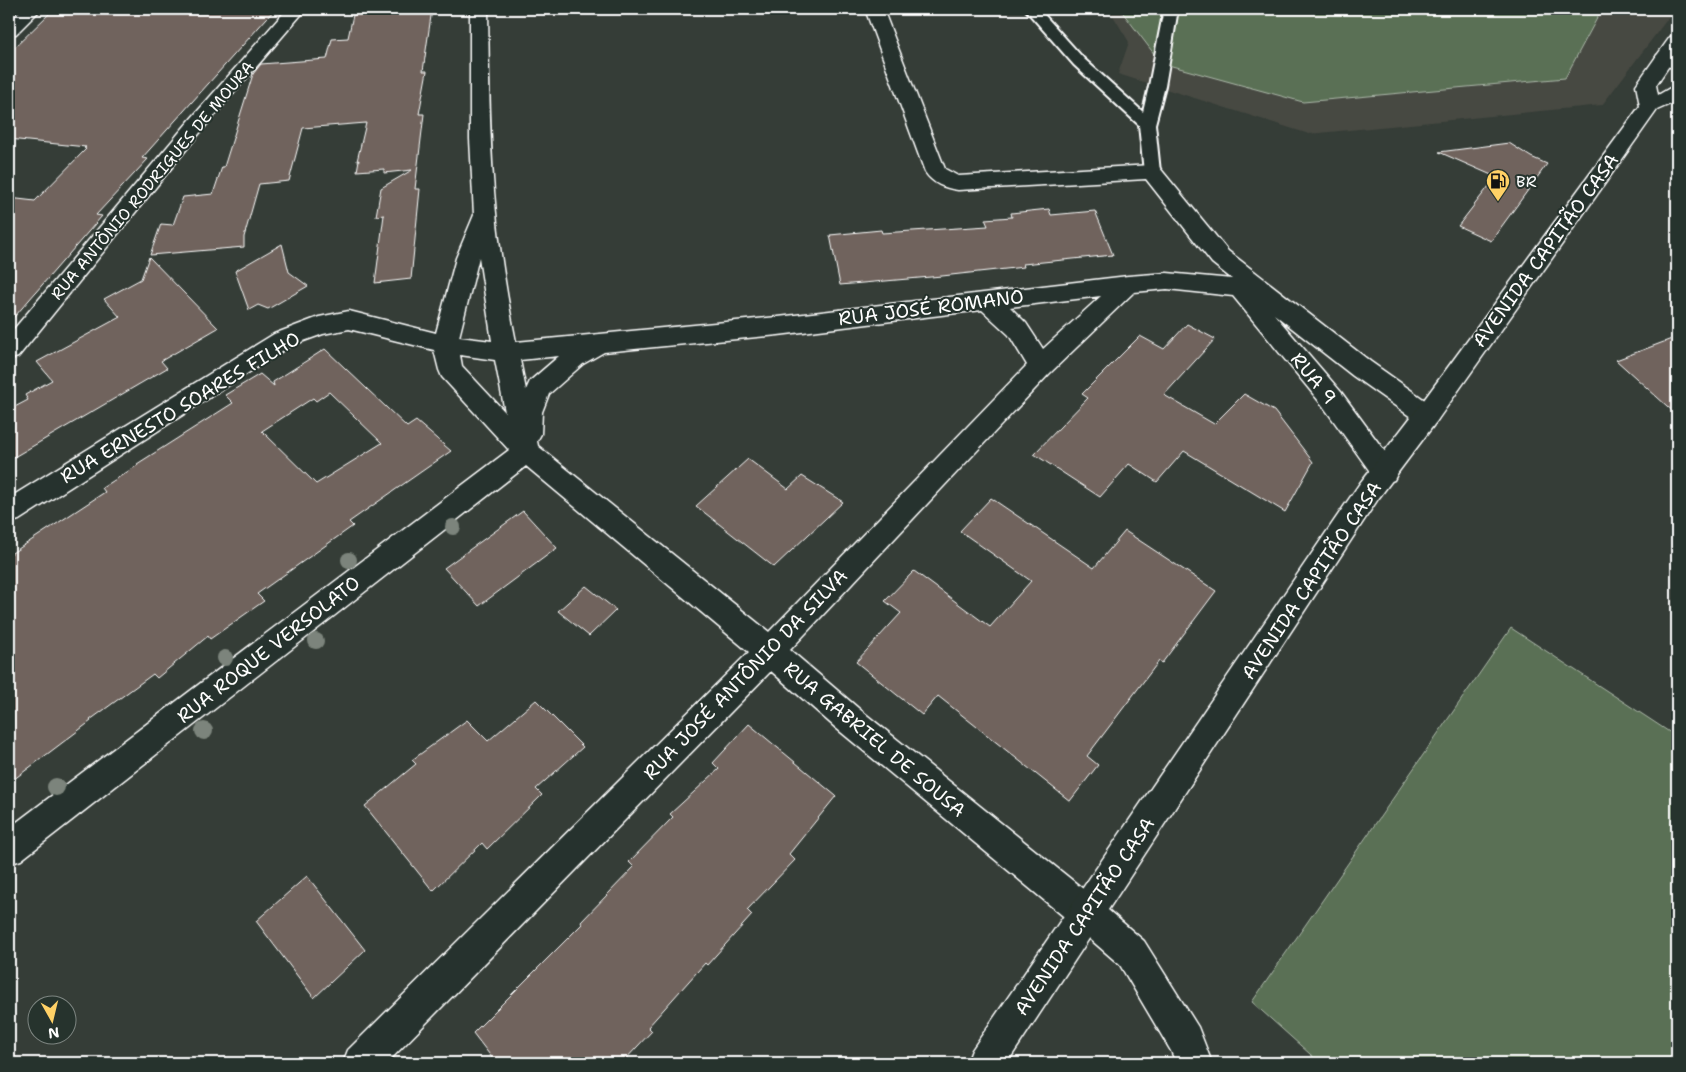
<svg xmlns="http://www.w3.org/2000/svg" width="1686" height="1072" viewBox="0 0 1686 1072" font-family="'Shantell Sans',sans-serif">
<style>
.built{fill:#474942}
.green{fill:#5a7054;stroke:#acb8aa}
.building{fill:#70645d;stroke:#fff;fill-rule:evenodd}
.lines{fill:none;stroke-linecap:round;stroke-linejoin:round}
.lane-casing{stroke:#fff;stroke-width:4}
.street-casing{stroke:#fff;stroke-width:3}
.secondary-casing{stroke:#fff;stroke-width:3}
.primary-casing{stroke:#fff;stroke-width:3}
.lane{fill:#26332d;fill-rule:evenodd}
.street{fill:#26332d;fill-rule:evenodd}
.secondary{fill:#26332d;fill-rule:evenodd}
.primary{fill:#26332d;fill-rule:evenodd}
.tree{fill:#7b847b}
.labels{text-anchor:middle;stroke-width:4;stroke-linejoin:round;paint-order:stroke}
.far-street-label{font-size:16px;fill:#fff;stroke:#26332d}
.far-poi-label{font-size:16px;fill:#fff;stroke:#26332d;text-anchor:start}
.street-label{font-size:19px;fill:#fff;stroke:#26332d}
</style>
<rect width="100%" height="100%" fill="#353d37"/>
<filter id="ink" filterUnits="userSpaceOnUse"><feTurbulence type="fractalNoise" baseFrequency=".02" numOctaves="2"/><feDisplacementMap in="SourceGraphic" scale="10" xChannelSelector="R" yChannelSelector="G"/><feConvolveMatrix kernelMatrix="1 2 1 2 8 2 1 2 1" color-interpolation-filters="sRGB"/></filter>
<g filter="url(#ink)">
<polygon class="built" points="1109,9 1675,9 1602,105 1309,134 1118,74 1129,42"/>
<g class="green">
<polygon points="1120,9 1602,9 1565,78 1303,102 1161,63"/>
<polygon points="1511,628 1677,737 1677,1063 1320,1063 1252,1002"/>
</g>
<g class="building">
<polygon points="54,9 275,9 142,158 148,159 96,215 102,216 9,323 9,198 35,201 86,149 84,148 86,147 9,139 9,53"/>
<polygon points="370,9 432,9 423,71 427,71 419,114 424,114 415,189 420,189 411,279 375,283 384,215 376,216 381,188 412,170 384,173 384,169 357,171 359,160 357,161 366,123 303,128 289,181 259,184 244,237 244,247 150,255 161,224 173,225 183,197 213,194 222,167 224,167 253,74 261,64 327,59 332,39 348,38 353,15 369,14"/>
<polygon points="1509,143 1531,157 1547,164 1491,241 1458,226 1496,177 1439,152"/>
<polygon points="1049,209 1051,215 1095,211 1113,255 1023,264 1024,267 942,276 840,285 830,235 881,230 882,233 988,226 985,219 1012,217 1011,213"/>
<polygon points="282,244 289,272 308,286 268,309 258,305 249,310 235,271"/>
<polygon points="149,257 218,328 161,361 167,368 9,460 9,410 28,400 25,395 52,380 37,362 120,317 104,299 141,279"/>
<polygon points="1187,324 1215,339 1164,395 1214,424 1244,394 1274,411 1313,462 1285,512 1184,451 1157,482 1129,464 1100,497 1034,454 1088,398 1082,394 1140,336 1164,349"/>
<polygon points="1677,337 1677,415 1616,360"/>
<path d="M 325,349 L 407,427 L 416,421 L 451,451 L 349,522 L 353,526 L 257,594 L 264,601 L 210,639 L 208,636 L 157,678 L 153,674 L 90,720 L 91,721 L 9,783 L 9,555 L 105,492 L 102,488 L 138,465 L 137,464 L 233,403 L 225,395 L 260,374 L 274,386 L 273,382 ZM 329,392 L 382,443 L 316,484 L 262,431 L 313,398 L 316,401 Z"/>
<polygon points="748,459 788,489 802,476 843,502 774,567 696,506"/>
<polygon points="991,498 1094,568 1125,531 1216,591 1162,663 1159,661 1087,756 1098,765 1070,801 938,696 922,715 856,662 901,613 885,601 914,571 990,627 1031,581 960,531"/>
<polygon points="523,511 557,548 479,606 444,568"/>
<polygon points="586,586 616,610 589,636 558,611"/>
<polygon points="536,700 583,747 536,789 542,795 487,849 482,843 433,891 365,806 416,764 412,760 467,720 488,741"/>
<polygon points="749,724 836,796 789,854 795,860 747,910 752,915 707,965 705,963 648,1027 652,1031 622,1063 496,1063 473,1033 582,924 581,922 634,867 629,862 673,817 670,814 719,769 713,763"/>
<polygon points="307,876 365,950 314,998 256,921"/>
</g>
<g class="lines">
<g class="lane-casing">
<polygon id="lane" points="1025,9 1039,9 1084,59 1143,112 1149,86 1164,9 1178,9 1165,86 1155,124 1160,172 1158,176 1152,177 1146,176 1144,172 1139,125 1074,65"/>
</g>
<g class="street-casing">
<g id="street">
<polygon points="22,9 41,9 16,34 9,35 9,20"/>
<polygon points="287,9 306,9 203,129 18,357 9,360 9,335 189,121"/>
<path d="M 470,9 L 488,9 C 489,70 489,131 494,191 C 498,242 506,292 516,342 L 778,317 L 1128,276 L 1167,273 L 1232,279 L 1212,263 L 1146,179 L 958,190 C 944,188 933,184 925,172 L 865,9 L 883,9 L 945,169 L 958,176 L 1152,165 L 1159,167 L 1228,251 L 1371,362 L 1436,408 L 1440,415 L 1436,422 L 1427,425 L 1418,422 L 1353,376 L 1274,314 L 1341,392 L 1394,464 L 1398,472 L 1394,480 L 1385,483 L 1376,480 L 1323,406 L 1233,296 L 1167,289 L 1134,292 L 1049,374 L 790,650 L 858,708 L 1098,901 L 1103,913 L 1098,925 L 1086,930 L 1074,925 L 836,728 L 771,671 L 387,1063 L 343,1063 L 348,1050 L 749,652 L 526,466 L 21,860 L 9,864 L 9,828 L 509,450 L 442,377 L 439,370 L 434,350 L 349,329 L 323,334 L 290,346 L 19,520 L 9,523 L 9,498 L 274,334 L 319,317 L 349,311 L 436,333 L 456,258 L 474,215 L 470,139 ZM 479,257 L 492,341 L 459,337 ZM 1101,296 L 1043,349 L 1026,323 L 1010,307 ZM 982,310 L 1009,335 L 1027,365 L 769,632 L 538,446 L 537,441 L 541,434 L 542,412 L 549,394 L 583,364 L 604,352 L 778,335 ZM 460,355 L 495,360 L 505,412 L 462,366 ZM 559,356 L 530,381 L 526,390 L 520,360 Z"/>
</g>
</g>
<g class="secondary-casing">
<g id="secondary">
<polygon points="1664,53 1677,57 1677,69 1657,63 1655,59 1657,55"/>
<polygon points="1086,896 1098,901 1103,913 1098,925 1007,1063 967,1063 972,1050 1074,901"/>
</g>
</g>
<g class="primary-casing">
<polygon id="primary" points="1677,35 1677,54 1656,85 1658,95 1670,88 1677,86 1677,101 1657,110 1436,422 1378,499 1108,910 1144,941 1198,1027 1212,1063 1176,1063 1171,1051 1120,965 1074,925 1069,913 1074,901 1360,483 1418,408 1640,106 1636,85 1670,37"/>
</g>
<use href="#lane" class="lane"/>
<use href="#street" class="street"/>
<use href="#secondary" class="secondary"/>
<use href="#primary" class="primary"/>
</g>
<g class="tree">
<circle cx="453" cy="527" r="8"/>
<circle cx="349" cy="560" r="8"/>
<circle cx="316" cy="641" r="8"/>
<circle cx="225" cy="658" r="8"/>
<circle cx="204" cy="731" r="9"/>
<circle cx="56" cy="787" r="9"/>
</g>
</g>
<defs>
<g id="fuel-pin" transform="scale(1.25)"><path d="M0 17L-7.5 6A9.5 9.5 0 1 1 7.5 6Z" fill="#ffd166" stroke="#26332d"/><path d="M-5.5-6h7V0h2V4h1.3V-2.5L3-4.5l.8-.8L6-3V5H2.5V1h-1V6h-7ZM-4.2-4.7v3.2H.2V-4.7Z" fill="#111"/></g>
</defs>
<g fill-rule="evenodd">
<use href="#fuel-pin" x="1498" y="181"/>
</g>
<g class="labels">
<g class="far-street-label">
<text transform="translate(152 180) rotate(-50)" y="6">RUA ANTÔNIO RODRIGUES DE MOURA</text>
</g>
<g class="far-poi-label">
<text x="1516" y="187">BR</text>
</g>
<g class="street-label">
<text transform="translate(1545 250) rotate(-54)" y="7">AVENIDA CAPITÃO CASA</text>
<text transform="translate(931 307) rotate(-7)" y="7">RUA JOSÉ ROMANO</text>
<text transform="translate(1314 378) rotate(51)" y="7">RUA 9</text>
<text transform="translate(180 407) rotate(-31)" y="7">RUA ERNESTO SOARES FILHO</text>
<text transform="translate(1311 580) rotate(-56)" y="7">AVENIDA CAPITÃO CASA</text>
<text transform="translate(268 649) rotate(-38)" y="7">RUA ROQUE VERSOLATO</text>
<text transform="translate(745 674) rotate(-46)" y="7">RUA JOSÉ ANTÔNIO DA SILVA</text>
<text transform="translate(875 739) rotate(40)" y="7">RUA GABRIEL DE SOUSA</text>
<text transform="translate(1084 916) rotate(-56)" y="7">AVENIDA CAPITÃO CASA</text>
</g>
</g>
<rect width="1686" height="1072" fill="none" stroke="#26332d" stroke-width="30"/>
<rect x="15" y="15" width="1656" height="1042" fill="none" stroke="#fff" stroke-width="2" filter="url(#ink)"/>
<g transform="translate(52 1020) rotate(172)"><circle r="24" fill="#26332d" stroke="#7d8581"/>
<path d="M0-4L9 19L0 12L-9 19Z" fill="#ffd166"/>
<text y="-8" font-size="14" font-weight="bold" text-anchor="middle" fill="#ffffff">N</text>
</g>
</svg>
